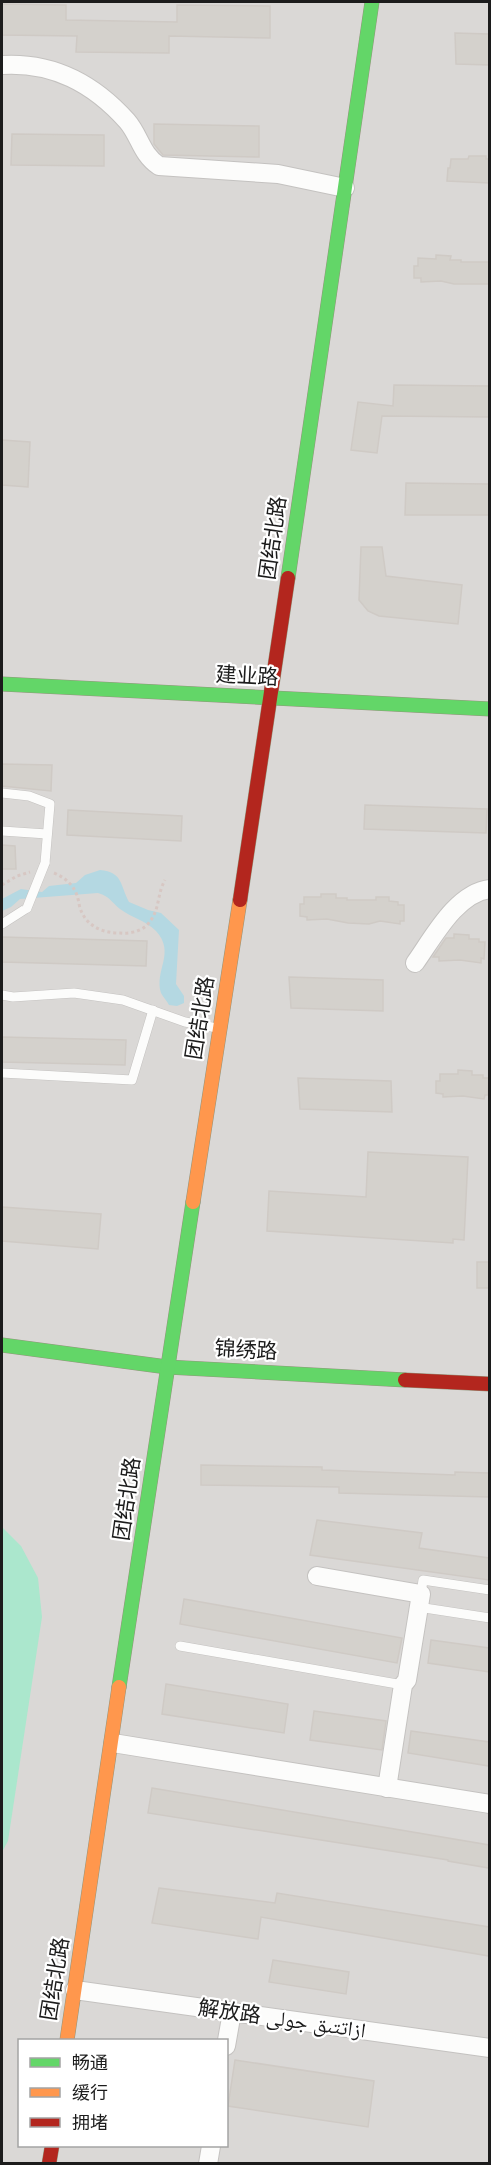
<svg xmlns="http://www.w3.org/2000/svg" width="491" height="2165" viewBox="0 0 491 2165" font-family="Quicksand,'Noto Naskh Arabic','Noto Sans SC',sans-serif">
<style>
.residential{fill:#dad8d6;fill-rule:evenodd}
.pitch{fill:#abe7cd}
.water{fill:#b4d8e2}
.building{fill:#d4d1cc;stroke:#cfcac5;stroke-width:1.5}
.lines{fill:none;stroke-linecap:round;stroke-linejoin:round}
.lane-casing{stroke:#c4c2c0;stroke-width:10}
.street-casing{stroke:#c4c2c0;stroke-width:20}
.fast-casing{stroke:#93957c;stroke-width:15}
.slow-casing{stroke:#93957c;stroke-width:15}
.jam-casing{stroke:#93957c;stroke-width:15}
.path{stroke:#d7c7c3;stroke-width:3;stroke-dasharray:3 3;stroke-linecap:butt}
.lane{stroke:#fcfcfb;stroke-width:9}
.street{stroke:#fcfcfb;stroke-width:18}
.fast{stroke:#63d668;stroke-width:14}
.slow{stroke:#ff974d;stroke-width:14}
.jam{stroke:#b3261e;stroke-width:14}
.lane-bridge-casing{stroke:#c4c2c0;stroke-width:10;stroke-linecap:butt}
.lane-bridge{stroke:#fcfcfb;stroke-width:9}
.labels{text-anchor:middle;stroke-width:4.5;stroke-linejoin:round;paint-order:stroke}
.street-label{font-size:21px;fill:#1c1c1c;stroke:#fff}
</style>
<rect width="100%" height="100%" fill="#ece9e4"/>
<path class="residential" d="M 2,2 L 489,2 L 489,2163 L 2,2164 ZM 20,2040 L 226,2040 L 226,2146 L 20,2146 Z"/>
<polygon class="pitch" points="2,1527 21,1546 38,1578 42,1617 8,1841 2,1852"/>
<path class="water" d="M 100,870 C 123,872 120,885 129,902 L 148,910 L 161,913 L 179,930 L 176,984 L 184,996 L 184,1003 L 177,1006 L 169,1005 C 167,1001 163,997 161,993 C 154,970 176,953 156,931 C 145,920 132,918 120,909 C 111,902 111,897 98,893 L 20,899 L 11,907 L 2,911 L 2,899 L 21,889 L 42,892 L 49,886 L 76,883 L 85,875 Z"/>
<g class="building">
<polygon points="2,4 66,5 66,20 177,22 177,5 270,6 270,38 169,36 169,53 76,52 77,36 2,35"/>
<polygon points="455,33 489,34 489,65 456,64"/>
<polygon points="154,124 259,126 259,157 163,155 154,144"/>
<polygon points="12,134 104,135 104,166 11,165"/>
<polygon points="469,156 486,156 486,159 489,159 489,183 447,181 448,168 450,168 451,159 468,159"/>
<polygon points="436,255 451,256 450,260 461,260 461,262 489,262 489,284 454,284 441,281 421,282 421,278 414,278 414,266 418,266 418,258 436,259"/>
<polygon points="394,385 489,386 489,417 382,416 377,453 351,450 358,402 393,406"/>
<polygon points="2,440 30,442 28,487 2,485"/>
<polygon points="406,483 489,484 489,515 405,515"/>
<polygon points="361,547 382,547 386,576 462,585 458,624 379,616 368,611 359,600"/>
<polygon points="2,764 52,765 51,791 2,786"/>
<polygon points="365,805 487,809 486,833 364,829"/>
<polygon points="68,810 182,816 181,841 67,835"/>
<polygon points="2,845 15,846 16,869 2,869"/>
<polygon points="321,894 336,894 336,898 347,898 347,900 376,900 376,897 389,897 389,901 398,902 398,905 404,905 404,921 400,921 400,924 380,921 369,924 348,923 327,919 307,920 307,917 300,916 300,904 304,904 304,897 321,897"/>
<polygon points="454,934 469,935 469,939 479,939 479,942 485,942 484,959 481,958 481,963 460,960 439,961 439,957 433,957 446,938 454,938"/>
<polygon points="2,937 147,941 146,966 2,962"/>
<polygon points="289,977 383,980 383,1011 291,1008"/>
<polygon points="2,1037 126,1040 125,1065 2,1062"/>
<polygon points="458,1070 472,1071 472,1075 483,1075 483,1078 489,1078 488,1095 485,1095 484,1099 463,1096 443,1097 443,1094 436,1093 436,1081 440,1081 440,1074 458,1074"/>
<polygon points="298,1078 391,1081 392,1112 300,1109"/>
<polygon points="368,1152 468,1157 464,1240 453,1239 453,1243 267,1231 269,1191 366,1197"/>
<polygon points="2,1207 101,1214 98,1249 2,1241"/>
<rect x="477" y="1262" width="12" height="26"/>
<polygon points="201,1465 322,1467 322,1470 455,1475 455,1472 489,1473 489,1497 339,1493 339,1487 201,1485"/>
<polygon points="317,1520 422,1533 419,1548 489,1558 489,1580 310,1555"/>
<polygon points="184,1599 402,1638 397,1663 180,1624"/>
<polygon points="431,1640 489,1648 489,1672 428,1663"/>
<polygon points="166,1684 288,1704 284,1733 162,1714"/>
<polygon points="314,1711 386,1721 382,1750 310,1740"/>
<polygon points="411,1731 489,1742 489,1766 408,1753"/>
<polygon points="152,1788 489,1845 489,1868 448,1861 448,1860 148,1813"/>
<polygon points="159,1888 275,1903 277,1893 489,1927 489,1956 261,1917 258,1939 152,1923"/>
<polygon points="273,1960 349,1972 346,1994 269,1982"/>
<polygon points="235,2060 374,2081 368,2127 228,2106"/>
</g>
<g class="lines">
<g class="lane-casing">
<g id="lane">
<polyline points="2,793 29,796 50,804 45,863"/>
<polyline points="2,831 47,834"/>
<polyline points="2,924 27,908"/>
<polyline points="2,995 13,997 74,993 123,1000 185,1022 217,1028"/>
<polyline points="2,1073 132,1080 153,1010"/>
<polyline points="421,1594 423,1580 490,1590"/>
<polyline points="418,1607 490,1618"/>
<polyline points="180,1646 403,1685"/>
</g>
</g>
<g class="street-casing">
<g id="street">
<path d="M 2,65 C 53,62 93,83 127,121 C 140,136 141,154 159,166 L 278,174 L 345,188"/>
<path d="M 415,963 C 433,938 456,893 490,889"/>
<polyline points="317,1576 421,1594 407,1680 403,1685 387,1788"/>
<polyline points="113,1743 490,1804"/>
<polyline points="75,1990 490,2048"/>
<polyline points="226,2046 232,2012"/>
<polyline points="208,2164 211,2146"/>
</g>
</g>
<g class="fast-casing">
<g id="fast">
<polyline points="288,578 372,2"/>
<polyline points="2,684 490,709"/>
<polyline points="2,1345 167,1367 405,1380"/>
<polyline points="119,1687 193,1202"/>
</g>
</g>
<g class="slow-casing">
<g id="slow">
<polyline points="193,1202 240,900"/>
<polyline points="67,2040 119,1687"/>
</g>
</g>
<g class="jam-casing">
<g id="jam">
<polyline points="240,900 288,578"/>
<polyline points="405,1380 490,1384"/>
<polyline points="49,2164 52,2146"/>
</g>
</g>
<g class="path">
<path d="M 54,873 C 66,878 75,886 78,899 C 79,902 79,905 80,908 C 86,926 102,933 120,933 C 128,934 139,932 146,926 C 161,911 156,896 165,880"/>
<polyline points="2,885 17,876 30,872"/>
</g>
<use href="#lane" class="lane"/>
<use href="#street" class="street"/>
<use href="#fast" class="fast"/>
<use href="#slow" class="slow"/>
<use href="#jam" class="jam"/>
<g class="lane-bridge-casing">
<polyline id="lane-bridge" points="27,908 45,863"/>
</g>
<use href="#lane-bridge" class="lane-bridge"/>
</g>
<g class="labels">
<g class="street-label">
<text transform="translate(273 538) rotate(-82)" y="7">团结北路</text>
<text transform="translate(247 676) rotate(3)" y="7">建业路</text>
<text transform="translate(200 1018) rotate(-81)" y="7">团结北路</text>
<text transform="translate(246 1350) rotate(3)" y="7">锦绣路</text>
<text transform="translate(127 1499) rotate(-82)" y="7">团结北路</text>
<text transform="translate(55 1979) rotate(-81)" y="7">团结北路</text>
<text transform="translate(282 2019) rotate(8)" y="7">解放路 ازاتتىق جولى</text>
</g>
</g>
<rect width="491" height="2165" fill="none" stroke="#1c1c1c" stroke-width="6"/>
<rect x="18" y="2039" width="210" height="108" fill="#ffffff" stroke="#a4a4a4" stroke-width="1.5"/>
<rect x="30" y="2058" width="30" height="9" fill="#63d668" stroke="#a4a4a4" stroke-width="1.5"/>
<text x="72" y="2069" font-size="18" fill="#1c1c1c">畅通</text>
<rect x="30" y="2088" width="30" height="9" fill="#ff974d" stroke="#a4a4a4" stroke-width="1.5"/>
<text x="72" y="2099" font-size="18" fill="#1c1c1c">缓行</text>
<rect x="30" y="2118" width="30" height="9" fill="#b3261e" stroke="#a4a4a4" stroke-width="1.5"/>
<text x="72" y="2129" font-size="18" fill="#1c1c1c">拥堵</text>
</svg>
